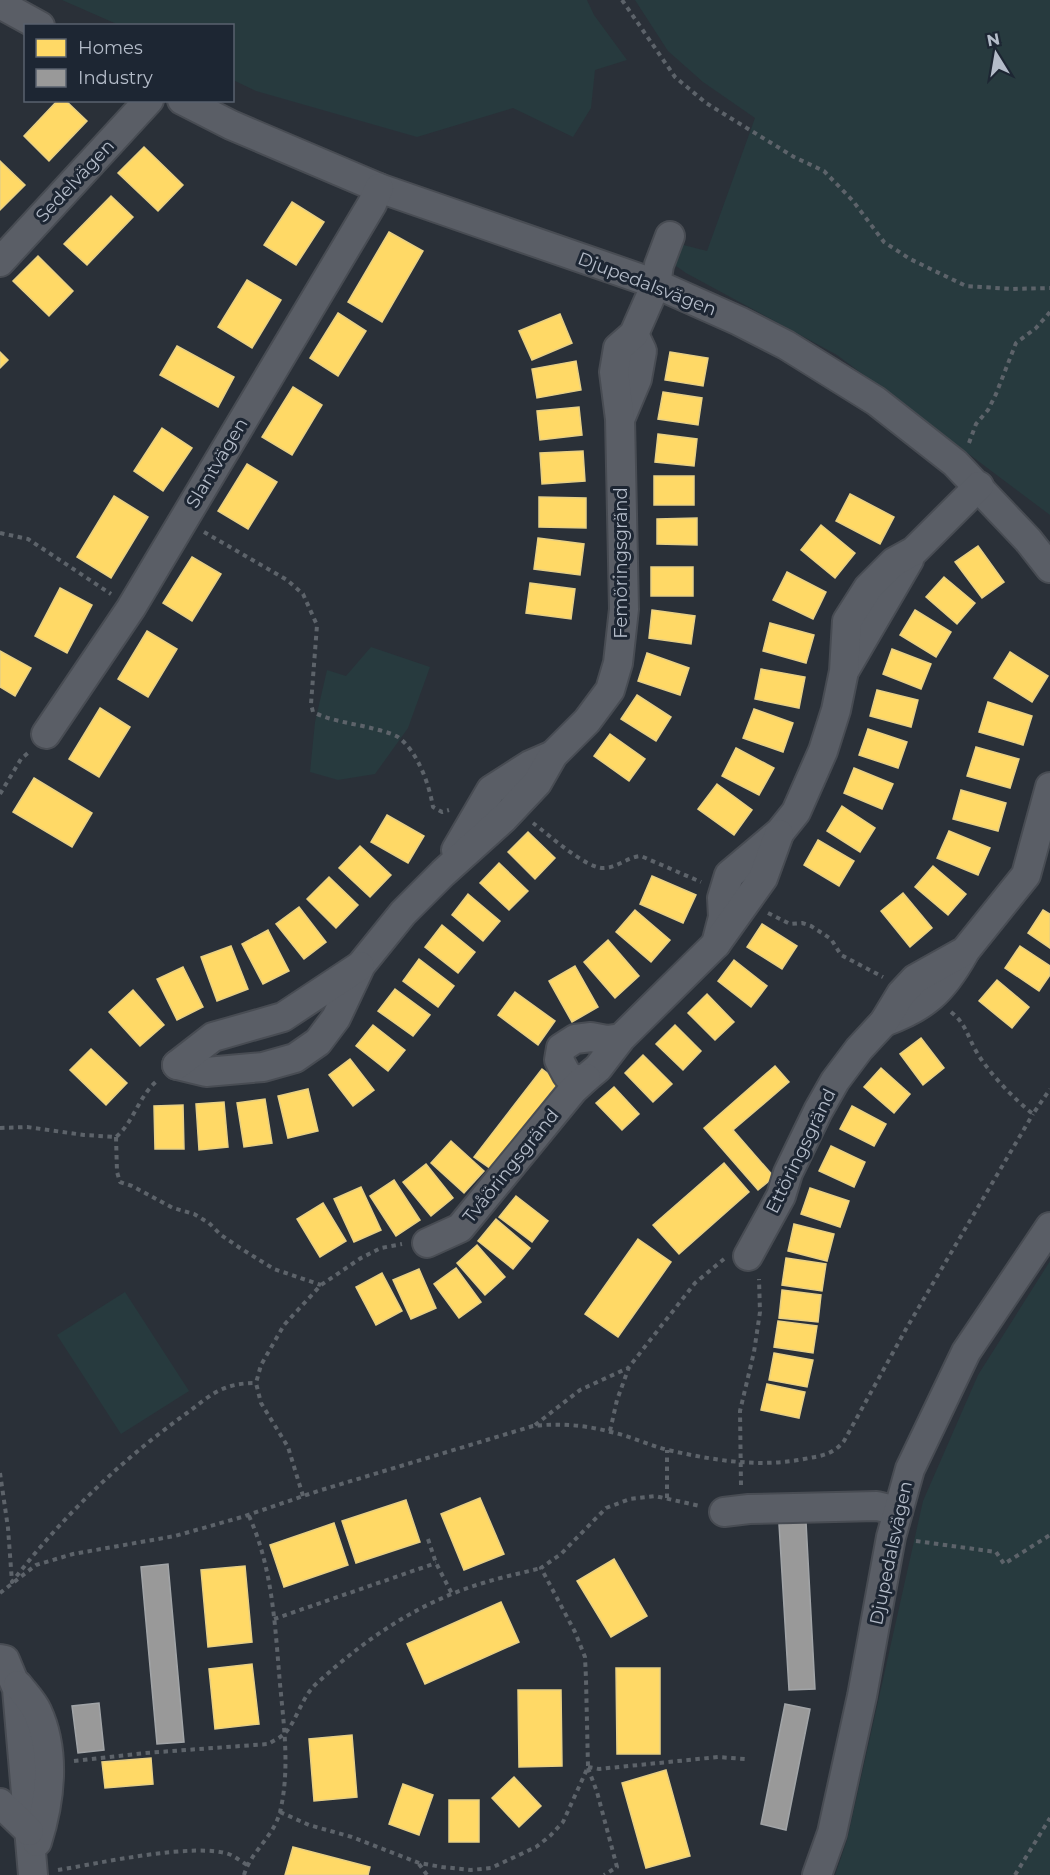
<svg xmlns="http://www.w3.org/2000/svg" width="1050" height="1875" viewBox="0 0 1050 1875" font-family="Montserrat,sans-serif">
<style>
.green{fill:#273a3e}
.homes{fill:#ffd966;stroke:#e8d084;stroke-width:1.5}
.industry{fill:#999;stroke:#a1a4a7;stroke-width:1.5}
.lines{fill:none;stroke-linecap:round;stroke-linejoin:round}
.minor-casing{stroke:#484c53;stroke-width:32}
.path{stroke:#5d636a;stroke-width:4;stroke-dasharray:4.5 4.5;stroke-linecap:butt}
.minor{stroke:#5a5e66;stroke-width:28}
.labels{text-anchor:middle;stroke-width:6;stroke-linejoin:round;paint-order:stroke}
.street-label{font-size:18px;fill:#b4bcc9;stroke:#1d2633}
</style>
<rect width="100%" height="100%" fill="#2a3038"/>
<g class="green">
<polygon points="62,0 587,0 594,15 627,60 595,70 591,108 573,137 513,108 417,137 256,91 233,80 232,26 119,25"/>
<polygon points="635,0 1050,0 1050,515 837,355 686,273 666,259 672,242 707,251 755,118 703,82 668,51"/>
<polygon points="371,647 430,667 408,728 375,774 338,780 310,772 315,722 327,670 346,676"/>
<polygon points="1050,1261 1050,1875 835,1875 847,1840 923,1501 978,1375"/>
<polygon points="125,1292 189,1391 121,1434 57,1335"/>
</g>
<g class="homes">
<polygon points="58,100 65,100 87,121 49,161 24,136"/>
<polygon points="144,147 183,185 158,211 118,173"/>
<polygon points="0,161 25,185 0,210"/>
<polygon points="111,196 133,217 87,265 64,244"/>
<polygon points="292,202 324,222 296,265 264,245"/>
<polygon points="389,232 423,251 382,322 348,302"/>
<polygon points="38,256 73,291 49,316 13,281"/>
<polygon points="247,280 281,300 252,348 218,327"/>
<polygon points="338,313 366,331 338,376 310,358"/>
<polygon points="560,314 572,343 532,360 519,331"/>
<polygon points="177,346 234,377 218,407 160,375"/>
<polygon points="0,352 8,360 0,368"/>
<polygon points="670,352 708,358 703,386 665,380"/>
<polygon points="576,361 581,390 537,398 532,369"/>
<polygon points="293,387 322,405 292,455 262,437"/>
<polygon points="663,392 702,398 698,425 658,419"/>
<polygon points="579,407 582,435 540,440 537,411"/>
<polygon points="162,428 192,448 163,491 134,471"/>
<polygon points="658,434 697,439 694,466 655,462"/>
<polygon points="583,451 585,481 542,484 540,453"/>
<polygon points="247,464 277,482 248,529 218,511"/>
<rect x="654" y="476" width="40" height="29"/>
<polygon points="850,494 894,517 880,544 836,521"/>
<polygon points="114,496 148,517 111,578 77,557"/>
<polygon points="539,497 586,498 586,528 539,527"/>
<polygon points="697,518 697,545 657,544 657,519"/>
<polygon points="821,525 855,553 835,578 801,550"/>
<polygon points="538,538 584,544 580,575 534,569"/>
<polygon points="978,546 1004,582 982,598 955,562"/>
<polygon points="192,557 221,574 192,621 163,603"/>
<rect x="651" y="567" width="42" height="29"/>
<polygon points="787,572 826,592 813,619 773,600"/>
<polygon points="944,577 975,603 957,624 926,597"/>
<polygon points="530,583 575,589 571,619 526,613"/>
<polygon points="60,588 92,605 67,653 35,636"/>
<polygon points="652,610 695,616 691,644 649,638"/>
<polygon points="915,610 951,632 936,657 900,635"/>
<polygon points="770,623 814,635 806,663 763,651"/>
<polygon points="147,631 177,649 148,697 118,679"/>
<polygon points="892,649 931,664 921,689 883,674"/>
<polygon points="0,651 31,668 15,696 0,687"/>
<polygon points="1010,652 1048,676 1032,702 994,678"/>
<polygon points="647,653 689,668 680,695 638,681"/>
<polygon points="761,669 805,677 799,708 755,699"/>
<polygon points="877,690 918,700 911,727 870,716"/>
<polygon points="637,695 671,717 656,741 621,719"/>
<polygon points="988,702 1032,716 1023,745 979,732"/>
<polygon points="100,708 130,727 99,777 69,759"/>
<polygon points="754,709 793,723 783,752 743,738"/>
<polygon points="868,729 907,742 898,768 859,755"/>
<polygon points="610,734 645,759 629,781 594,756"/>
<polygon points="976,747 1019,759 1010,788 967,776"/>
<polygon points="736,748 774,768 759,795 722,776"/>
<polygon points="854,768 893,784 882,809 844,793"/>
<polygon points="34,778 92,813 72,847 13,812"/>
<polygon points="717,784 752,810 734,835 698,809"/>
<polygon points="961,790 1006,803 998,831 953,819"/>
<polygon points="842,806 875,828 860,852 827,831"/>
<polygon points="387,815 424,836 408,863 371,842"/>
<polygon points="949,831 990,848 978,875 937,858"/>
<polygon points="528,832 555,858 535,879 508,852"/>
<polygon points="818,840 854,861 839,886 804,865"/>
<polygon points="360,846 391,875 370,897 339,868"/>
<polygon points="499,863 528,891 509,910 480,883"/>
<polygon points="933,866 966,894 948,915 915,887"/>
<polygon points="652,876 696,895 683,923 640,904"/>
<polygon points="329,877 358,905 336,928 307,899"/>
<polygon points="903,893 932,928 910,947 881,911"/>
<polygon points="468,894 500,921 483,941 452,915"/>
<polygon points="299,907 326,942 304,959 276,924"/>
<polygon points="635,910 670,940 651,962 616,932"/>
<polygon points="1043,910 1050,914 1050,948 1028,933"/>
<polygon points="762,924 797,946 782,969 747,947"/>
<polygon points="442,925 475,952 458,973 425,947"/>
<polygon points="268,930 289,971 263,984 242,944"/>
<polygon points="608,940 639,976 615,998 584,962"/>
<polygon points="231,946 248,989 217,1001 201,957"/>
<polygon points="1020,946 1050,966 1050,975 1039,991 1005,968"/>
<polygon points="419,959 454,986 438,1007 403,981"/>
<polygon points="734,960 767,986 751,1007 718,981"/>
<polygon points="575,966 598,1007 572,1022 549,981"/>
<polygon points="183,967 203,1007 177,1020 157,979"/>
<polygon points="997,980 1029,1007 1012,1028 979,1001"/>
<polygon points="395,989 430,1015 413,1036 378,1011"/>
<polygon points="133,990 164,1025 140,1046 109,1012"/>
<polygon points="515,992 555,1021 538,1045 498,1015"/>
<polygon points="707,994 734,1022 715,1040 688,1013"/>
<polygon points="373,1025 405,1050 388,1071 356,1046"/>
<polygon points="675,1025 701,1051 683,1070 656,1044"/>
<polygon points="921,1038 944,1068 923,1085 900,1054"/>
<polygon points="91,1049 127,1083 106,1105 70,1070"/>
<polygon points="643,1055 672,1084 653,1102 625,1073"/>
<polygon points="350,1059 374,1090 353,1106 329,1075"/>
<polygon points="775,1066 789,1082 733,1130 774,1177 758,1190 704,1128"/>
<polygon points="881,1068 910,1094 894,1113 864,1087"/>
<polygon points="542,1069 559,1082 491,1169 474,1157"/>
<polygon points="614,1087 639,1114 622,1130 596,1103"/>
<polygon points="308,1089 318,1131 288,1138 278,1096"/>
<polygon points="265,1099 272,1143 244,1147 237,1103"/>
<polygon points="224,1102 228,1147 199,1150 196,1104"/>
<polygon points="183,1105 184,1149 155,1149 154,1106"/>
<polygon points="852,1106 886,1124 874,1146 840,1129"/>
<polygon points="451,1141 484,1171 464,1193 431,1163"/>
<polygon points="831,1146 865,1162 854,1187 819,1171"/>
<polygon points="724,1163 749,1192 679,1254 653,1225"/>
<polygon points="426,1164 453,1198 431,1216 403,1182"/>
<polygon points="394,1180 420,1220 396,1236 370,1196"/>
<polygon points="361,1187 381,1230 354,1242 334,1199"/>
<polygon points="810,1188 849,1201 840,1227 801,1214"/>
<polygon points="516,1196 548,1221 532,1242 499,1217"/>
<polygon points="323,1203 346,1241 320,1257 297,1219"/>
<polygon points="496,1219 530,1248 513,1269 478,1241"/>
<polygon points="794,1224 834,1234 827,1261 788,1251"/>
<polygon points="638,1239 671,1262 618,1337 585,1314"/>
<polygon points="477,1245 505,1277 485,1295 457,1263"/>
<polygon points="786,1258 826,1264 822,1291 782,1285"/>
<polygon points="456,1268 481,1302 459,1318 434,1284"/>
<polygon points="419,1269 436,1308 411,1319 393,1280"/>
<polygon points="382,1273 402,1311 376,1325 356,1287"/>
<polygon points="782,1290 821,1295 818,1322 779,1318"/>
<polygon points="778,1321 817,1326 813,1353 774,1347"/>
<polygon points="774,1353 813,1360 807,1387 769,1380"/>
<polygon points="767,1384 805,1392 799,1418 761,1410"/>
<polygon points="480,1498 504,1554 464,1570 441,1514"/>
<polygon points="406,1500 420,1542 356,1563 342,1521"/>
<polygon points="334,1523 348,1565 284,1587 270,1545"/>
<polygon points="614,1559 647,1616 611,1637 577,1581"/>
<polygon points="245,1566 252,1642 208,1647 201,1570"/>
<polygon points="501,1602 519,1642 425,1684 407,1644"/>
<polygon points="252,1664 259,1724 215,1729 209,1669"/>
<polygon points="616,1668 660,1668 660,1754 617,1754"/>
<polygon points="518,1690 561,1690 562,1766 519,1767"/>
<polygon points="352,1735 357,1797 314,1801 309,1739"/>
<polygon points="151,1758 153,1784 105,1788 102,1762"/>
<polygon points="666,1770 690,1856 646,1868 622,1783"/>
<polygon points="514,1777 541,1806 519,1827 492,1798"/>
<polygon points="403,1784 433,1795 419,1835 389,1824"/>
<rect x="449" y="1800" width="30" height="42"/>
<polygon points="293,1847 370,1867 368,1875 285,1875"/>
</g>
<g class="industry">
<polygon points="806,1522 815,1689 789,1690 779,1524"/>
<polygon points="168,1564 184,1742 157,1744 141,1567"/>
<polygon points="99,1703 104,1750 78,1753 72,1706"/>
<polygon points="785,1704 810,1709 786,1830 761,1824"/>
</g>
<g class="lines">
<g class="minor-casing">
<g id="minor">
<polyline points="0,4 40,26"/>
<polyline points="182,100 231,125 379,188 656,284 739,321 786,345 876,401 955,463 1028,540 1050,568"/>
<polyline points="0,262 149,100"/>
<polyline points="621,417 637,379 642,351 634,334"/>
<polyline points="846,668 909,560"/>
<polyline points="46,734 131,608 372,204 379,188"/>
<polyline points="456,850 491,790 530,765 553,755"/>
<polyline points="716,944 723,917 722,898 729,875 780,832 796,812 823,751 836,710 844,671 847,621 868,588 894,562 914,551 979,486"/>
<path d="M 884,1022 C 925,1007 942,992 964,953"/>
<polyline points="621,1038 607,1040 591,1037 575,1039 561,1048 559,1060 567,1075 577,1080 586,1078 598,1068 621,1038 716,944 763,878 779,834"/>
<polyline points="177,1065 206,1072 263,1067 295,1058 318,1042 336,1018 361,965 403,913 443,873 504,818 537,783 553,755 587,721 610,690 618,663 624,609 620,419 614,372 618,348 634,334 656,284 659,265 670,236"/>
<polyline points="177,1065 213,1037 283,1017 360,966"/>
<polyline points="427,1243 460,1228 573,1090 586,1078"/>
<polyline points="748,1256 781,1196 788,1173 818,1111 835,1081 859,1049 884,1022 901,994 915,979 965,951 1026,875 1050,787"/>
<polyline points="724,1512 749,1509 877,1506 898,1511"/>
<polyline points="0,1659 5,1660 17,1689 33,1875"/>
<path d="M 18,1685 C 24,1693 33,1702 37,1711 C 56,1752 50,1801 37,1842"/>
<polyline points="0,1803 29,1831"/>
<polyline points="817,1875 832,1833 862,1696 891,1537 910,1469 966,1352 1050,1227"/>
</g>
</g>
<g class="path">
<polyline points="622,0 675,77 706,103 794,157 824,171 853,201 884,242 910,259 966,286 1012,289 1050,288"/>
<polyline points="969,443 976,424 988,410 996,394 1016,343 1036,328 1050,312"/>
<path d="M 204,532 L 287,580 L 303,594 L 317,625 L 311,704 L 313,712 C 331,721 351,723 371,728 C 379,730 391,733 398,737 C 418,752 429,784 433,807 L 442,812 L 449,810"/>
<polyline points="0,533 28,539 111,594"/>
<polyline points="0,794 21,759 28,753"/>
<path d="M 533,823 C 548,834 587,870 605,868 C 618,867 628,857 641,856 L 701,882"/>
<polyline points="768,913 790,924 802,923 811,926 831,939 841,955 883,977"/>
<path d="M 951,1012 C 966,1024 967,1035 976,1051 C 988,1072 1014,1099 1033,1114 L 1050,1089"/>
<path d="M 0,1128 L 27,1127 L 84,1135 L 116,1137 C 134,1122 139,1095 158,1080"/>
<polyline points="116,1137 117,1172 120,1182 132,1186 173,1208 194,1214 209,1223 221,1235 240,1248 274,1269 321,1285"/>
<polyline points="535,1425 580,1390 628,1368"/>
<polyline points="610,1431 617,1400 629,1367 695,1283 724,1259"/>
<path d="M 0,1473 L 8,1528 L 12,1582 C 61,1518 121,1460 187,1413 C 198,1405 211,1393 225,1388 C 235,1384 246,1383 256,1383"/>
<polyline points="741,1485 740,1411 754,1352 760,1312 759,1279"/>
<polyline points="303,1496 288,1447 261,1403 256,1383 261,1365 284,1325 321,1285 361,1258 381,1248 402,1244"/>
<polyline points="667,1498 667,1450"/>
<polyline points="428,1539 436,1563 452,1594"/>
<polyline points="916,1541 996,1552 1004,1564 1050,1535"/>
<path d="M 0,1593 L 36,1565 L 73,1554 L 175,1536 L 242,1517 L 318,1491 L 533,1426 C 558,1423 586,1425 611,1432 C 630,1436 648,1445 668,1450 C 712,1460 759,1468 804,1459 C 820,1456 833,1455 844,1441 L 906,1329 L 1033,1114"/>
<polyline points="274,1619 436,1563"/>
<path d="M 74,1761 L 145,1753 L 268,1744 C 273,1741 280,1738 284,1734 C 296,1723 301,1698 316,1684 C 365,1639 419,1602 483,1583 C 502,1577 522,1573 541,1568"/>
<polyline points="588,1767 599,1769 718,1757 745,1759"/>
<polyline points="588,1768 597,1792 617,1867 604,1875"/>
<polyline points="280,1812 309,1825 352,1837 419,1863 442,1867 471,1870 491,1868 536,1847 550,1836 563,1822 588,1767 586,1679 585,1657 575,1632 541,1568 561,1554 606,1508 630,1499 655,1496 700,1506"/>
<polyline points="419,1864 427,1875"/>
<path d="M 58,1870 C 96,1864 198,1841 231,1855 C 237,1858 242,1862 247,1865"/>
<path d="M 244,1875 C 251,1851 273,1838 280,1812 C 290,1771 284,1726 280,1684 C 275,1627 273,1567 248,1514"/>
<polyline points="1015,1875 1050,1818"/>
</g>
<use href="#minor" class="minor"/>
</g>
<g class="labels">
<g class="street-label">
<text transform="translate(75 181) rotate(-47)" y="6">Sedelvägen</text>
<text transform="translate(647 284) rotate(21)" y="6">Djupedalsvägen</text>
<text transform="translate(217 463) rotate(-59)" y="6">Slantvägen</text>
<text transform="translate(621 563) rotate(-90)" y="6">Femöringsgränd</text>
<text transform="translate(801 1151) rotate(-64)" y="6">Ettöringsgränd</text>
<text transform="translate(511 1166) rotate(-51)" y="6">Tvåöringsgränd</text>
<text transform="translate(891 1553) rotate(-78)" y="6">Djupedalsvägen</text>
</g>
</g>
<rect x="24" y="24" width="210" height="78" fill="#1d2633" stroke="#59626f" stroke-width="1.5"/>
<rect x="36" y="39" width="30" height="18" fill="#ffd966" stroke="#59626f" stroke-width="1.5"/>
<text x="78" y="54" font-size="18" fill="#b4bcc9">Homes</text>
<rect x="36" y="69" width="30" height="18" fill="#999999" stroke="#59626f" stroke-width="1.5"/>
<text x="78" y="84" font-size="18" fill="#b4bcc9">Industry</text>
<g transform="translate(996 54) rotate(349)" stroke="#1d2633" stroke-width="4.5" paint-order="stroke">
<path d="M0-4.5L10 22L0 15L-10 22Z" fill="#b4bcc9"/>
<text y="-9" font-size="16" font-weight="bold" text-anchor="middle" fill="#b4bcc9">N</text>
</g>
</svg>
